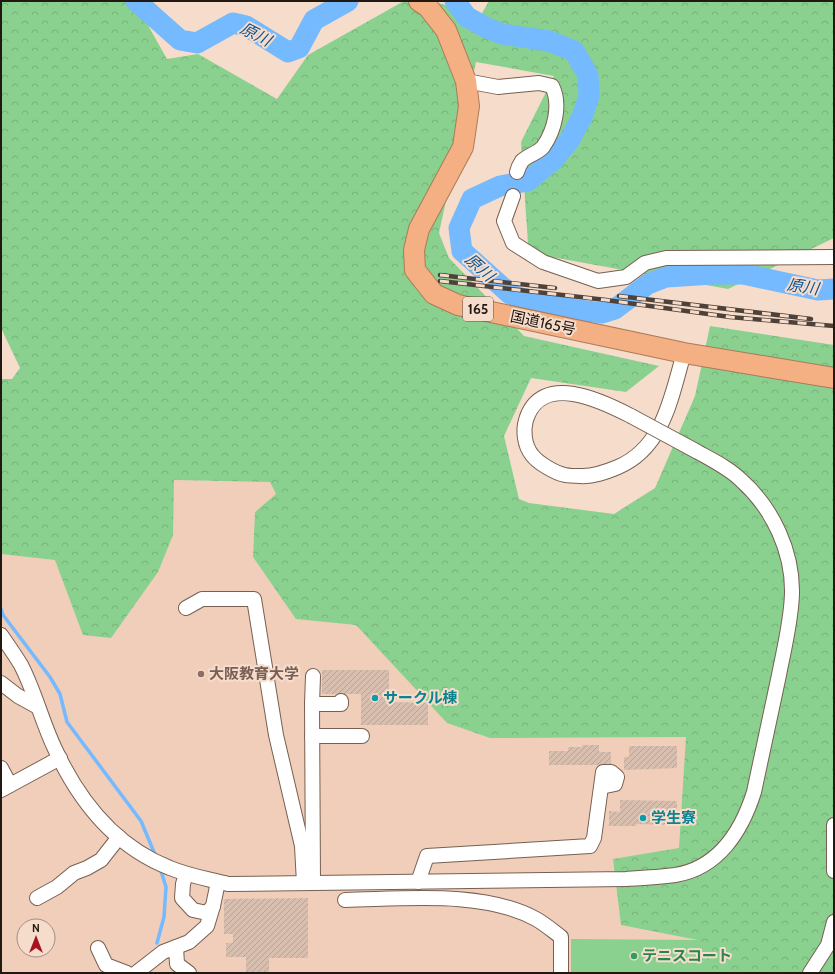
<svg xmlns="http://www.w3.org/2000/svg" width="835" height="974" viewBox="0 0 835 974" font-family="Cabin,'Noto Sans JP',sans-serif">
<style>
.built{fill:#f0ceba;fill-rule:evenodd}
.grass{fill:#8ad08f}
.forest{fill:url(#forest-crowns)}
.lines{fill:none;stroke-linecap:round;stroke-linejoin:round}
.stream{stroke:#75b9ff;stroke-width:3.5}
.river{stroke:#75b9ff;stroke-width:21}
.building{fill:url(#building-hatch)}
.minor-casing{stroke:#776052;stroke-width:16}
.highway-casing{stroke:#aa7b5b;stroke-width:22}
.minor{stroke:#fff;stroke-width:14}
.highway{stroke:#f4b082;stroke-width:20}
.rail-casing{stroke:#4e4139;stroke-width:4.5}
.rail{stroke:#f6dccb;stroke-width:3;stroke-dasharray:9;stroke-linecap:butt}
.minor-bridge-casing{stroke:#776052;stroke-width:16;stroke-linecap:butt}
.minor-bridge{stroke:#fff;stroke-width:14}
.education-dot{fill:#8d6e63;stroke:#f6dccb;stroke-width:1.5}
.culture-dot{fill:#0f9aa8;stroke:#f6dccb;stroke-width:1.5}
.leisure-dot{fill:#2e9e5b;stroke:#f6dccb;stroke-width:1.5}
.labels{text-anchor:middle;stroke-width:4;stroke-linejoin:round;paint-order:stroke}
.shield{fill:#f6dccb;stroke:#61534a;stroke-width:1}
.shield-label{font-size:14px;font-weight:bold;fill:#211812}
.street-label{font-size:15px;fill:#211812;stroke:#f6dccb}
.education-label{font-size:15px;font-weight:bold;fill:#785e54;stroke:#f6dccb;text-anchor:start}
.culture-label{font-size:15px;font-weight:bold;fill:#0d838f;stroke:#f6dccb;text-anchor:start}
.leisure-label{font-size:15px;font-weight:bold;fill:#27864d;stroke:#f6dccb;text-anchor:start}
.water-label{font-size:16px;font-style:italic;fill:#0b5695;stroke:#f6dccb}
</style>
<defs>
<pattern id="forest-crowns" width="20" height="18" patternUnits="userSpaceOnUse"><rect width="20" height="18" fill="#8ad08f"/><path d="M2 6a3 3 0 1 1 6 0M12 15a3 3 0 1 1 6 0" fill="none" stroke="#77b27a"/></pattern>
<pattern id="building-hatch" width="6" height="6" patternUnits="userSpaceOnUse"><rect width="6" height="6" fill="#d8beae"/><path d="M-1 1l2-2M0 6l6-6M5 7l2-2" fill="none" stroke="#b9a395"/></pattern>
</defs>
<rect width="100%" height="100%" fill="#f6dccb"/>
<path class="built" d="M 1,426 L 18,477 L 270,482 L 276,494 L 255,512 L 253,557 L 296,618 L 356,625 L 447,723 L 490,738 L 686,737 L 698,940 L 698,973 L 1,973 ZM 24,926 L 48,926 L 48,950 L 24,950 Z"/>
<polygon class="grass" points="571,939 698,940 698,973 571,973"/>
<polygon class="forest" points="1,1 126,1 141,13 167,59 198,54 277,99 308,55 404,1 431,1 481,15 489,1 834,1 834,238 728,289 524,252 528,243 521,142 554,76 476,62 439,233 449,258 524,336 659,366 626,392 531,378 504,436 519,499 529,503 614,514 655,488 695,396 710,326 834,345 834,973 698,973 698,940 621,925 613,859 679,848 686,737 490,738 447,723 356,625 296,619 253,557 255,512 276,494 270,482 174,480 173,535 158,572 111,638 83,635 55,560 1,554 1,379 12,379 20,368 1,328"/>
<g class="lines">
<g class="stream">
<polyline points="1,609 3,615 50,677 60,694 67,722 141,821 156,857"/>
<polyline points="157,943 164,917 166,887 160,868"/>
</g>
<g class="river">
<polyline points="136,1 180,40 197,43 233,23 246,26 288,52 299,48 314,20 348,1"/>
<polyline points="455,1 467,17 487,28 502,34 549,41 574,51 588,75 589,96 582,117 569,141 553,160 528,181 500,186 472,199 459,228 462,251 510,294 521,298 578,310 602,313 615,309 648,284 666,277 713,274 743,274 818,290 834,289"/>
</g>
</g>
<g class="building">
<polygon points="322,670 389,670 389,702 428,703 428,725 361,725 361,694 322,694"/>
<polygon points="582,745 599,745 599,752 611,752 611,765 549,765 549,751 568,751 568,747 582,747"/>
<polygon points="629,746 677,746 677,768 624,770 624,757 629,757"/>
<polygon points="620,800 677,801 677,825 636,824 636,826 609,826 609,811 620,812"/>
<polygon points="308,898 308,958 269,958 269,973 246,973 246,957 226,957 226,943 233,943 233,934 224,934 224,899"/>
</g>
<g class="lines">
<g class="minor-casing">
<g id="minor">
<path d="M 466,81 L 498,87 L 539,83 L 552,86 C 561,104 555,130 543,147 C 538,153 528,155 522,161 C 520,164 518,168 517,172"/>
<polyline points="513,196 504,221 513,243 543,262 598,281 626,277 645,263 666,258 834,257"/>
<path d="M 631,416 C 602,401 541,371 526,420 C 523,430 524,445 532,455 C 538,463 555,473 565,475 C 570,476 575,476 580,476 C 593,477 606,472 618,467 C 664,447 671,397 684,353"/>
<polyline points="186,608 202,599 254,599 276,735 302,846 304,883"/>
<path d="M 1,635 C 8,645 15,655 21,665 C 35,692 42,722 55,749 C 79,801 116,847 170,868 C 189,876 209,879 228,884 L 626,879 C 642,878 659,877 675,875 C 719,868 742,830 754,792 C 762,753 771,714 779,675 C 784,649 791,622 792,594 C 793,552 773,509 742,481 C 729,468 712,460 696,451"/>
<polyline points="1,683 18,696 38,707"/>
<polyline points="312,704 313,676"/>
<polyline points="312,736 362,736"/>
<polyline points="1,768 10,785"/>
<polyline points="1,790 60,758"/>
<polyline points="834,825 834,871"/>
<polyline points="186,874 183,884 182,898 193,910 207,913 213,906 218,882"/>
<polyline points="313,882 312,704 341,704 341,701"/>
<polyline points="418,882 427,856 590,846 594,838 603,772 611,772 617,777 615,784 601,787"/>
<polyline points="37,898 57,887 74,873 87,868 101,860 119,837"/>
<path d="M 345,900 C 404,899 483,890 536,919 C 545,924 553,931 561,937 L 561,973"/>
<polyline points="176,947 177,964 189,973"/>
<polyline points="98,948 106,965 127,973"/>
<polyline points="136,973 163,952 189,942 207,926 213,906"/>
<polyline points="810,973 828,945 834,922"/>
</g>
</g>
<g class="highway-casing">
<polyline id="highway" points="419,1 428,7 446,30 466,81 469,106 463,147 419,229 414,250 415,270 434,294 458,305 684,353 834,378"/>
</g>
<use href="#minor" class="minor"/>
<use href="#highway" class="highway"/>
<g class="rail-casing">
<g id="rail">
<polyline points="440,275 555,288"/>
<polyline points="440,281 606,300 730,317 834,326"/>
<polyline points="619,296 811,319"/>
</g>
</g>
<use href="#rail" class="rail"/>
<g class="minor-bridge-casing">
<polyline id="minor-bridge" points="631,416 696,451"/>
</g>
<use href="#minor-bridge" class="minor-bridge"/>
</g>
<circle class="education-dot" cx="201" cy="674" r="4"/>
<g class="culture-dot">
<circle cx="375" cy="698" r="4"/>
<circle cx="643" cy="818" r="4"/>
</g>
<circle class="leisure-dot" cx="634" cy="956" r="4"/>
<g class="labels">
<rect class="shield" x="463" y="297" width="30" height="24" rx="3"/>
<g class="shield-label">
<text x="478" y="314">165</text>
</g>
<g class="street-label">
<text transform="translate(543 323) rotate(12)" y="5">国道165号</text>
</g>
<g class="education-label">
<text x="209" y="679">大阪教育大学</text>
</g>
<g class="culture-label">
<text x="383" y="703">サークル棟</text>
<text x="651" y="823">学生寮</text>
</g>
<g class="leisure-label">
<text x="642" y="961">テニスコート</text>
</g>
<g class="water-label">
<text transform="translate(256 34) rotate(27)" y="6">原川</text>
<text transform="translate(480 267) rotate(42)" y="6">原川</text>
<text transform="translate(803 286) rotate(9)" y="6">原川</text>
</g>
</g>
<rect width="835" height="974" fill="none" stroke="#211812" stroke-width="4"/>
<g transform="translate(36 938)"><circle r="19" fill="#f6dccb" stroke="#a18e81"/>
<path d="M0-3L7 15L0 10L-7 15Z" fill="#a8111f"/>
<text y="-6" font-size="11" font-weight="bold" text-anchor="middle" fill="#211812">N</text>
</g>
</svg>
